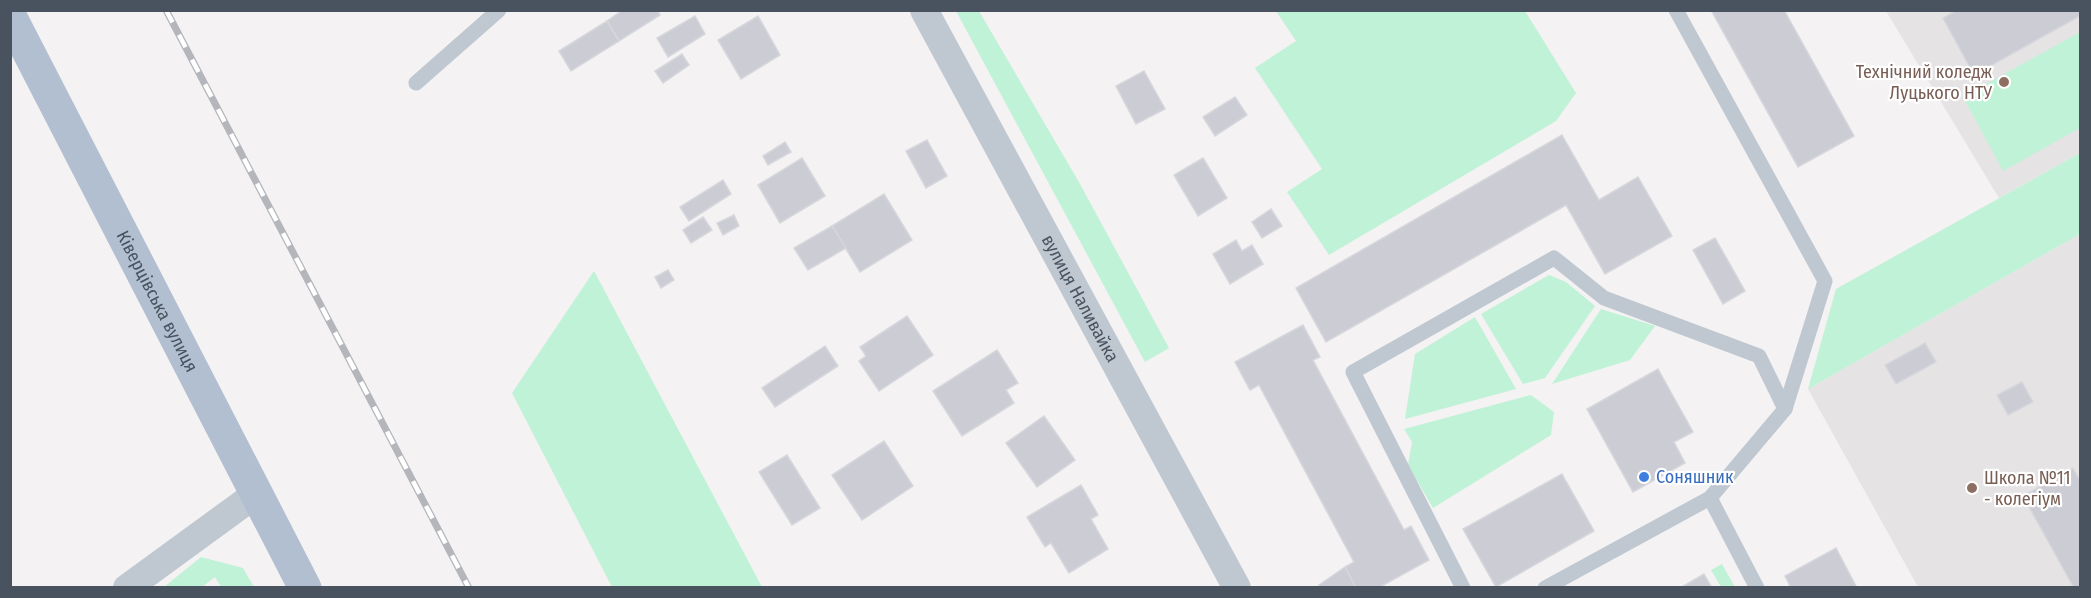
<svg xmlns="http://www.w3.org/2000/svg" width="2091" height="598" viewBox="0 0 2091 598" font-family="'Fira Sans Condensed',sans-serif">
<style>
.education{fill:#e5e3e4}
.green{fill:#c0f2d7}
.building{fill:#cccdd4;stroke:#d6d7dd;stroke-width:1.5}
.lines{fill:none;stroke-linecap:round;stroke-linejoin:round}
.lane{stroke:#bfc8d1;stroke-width:15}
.street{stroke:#bfc8d1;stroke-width:28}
.primary{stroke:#b1bfd1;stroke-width:33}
.rail-casing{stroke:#b4b6bc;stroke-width:7}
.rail{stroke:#fff;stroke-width:4.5;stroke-dasharray:14;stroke-linecap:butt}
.education-dot{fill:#8d6e63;stroke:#fff;stroke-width:2}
.shop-dot{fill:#3f7fe0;stroke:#fff;stroke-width:2}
.labels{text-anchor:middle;stroke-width:4.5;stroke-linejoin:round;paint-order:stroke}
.education-label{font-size:18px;fill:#785e54;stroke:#fff;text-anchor:end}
.street-label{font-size:18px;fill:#495360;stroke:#fff}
.shop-label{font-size:18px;fill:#366cbe;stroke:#fff;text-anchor:start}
</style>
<rect width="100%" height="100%" fill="#f4f2f2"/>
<g class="education">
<polygon points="1886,11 2080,11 2080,153 1999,198"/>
<polygon points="2080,234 2080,587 1918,587 1808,389"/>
</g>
<g class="green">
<polygon points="956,11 979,11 1080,184 1169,348 1145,362"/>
<polygon points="1276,11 1525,11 1576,93 1556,121 1329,255 1287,192 1322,169 1255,68 1296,41"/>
<polygon points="2080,32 2080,128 2003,171 1963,97"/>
<polygon points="2080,153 2080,234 1808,389 1836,289"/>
<polygon points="594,271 762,587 612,587 512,393"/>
<polygon points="1549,275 1566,282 1595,306 1545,378 1523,384 1481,314"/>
<polygon points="1601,309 1655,326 1630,360 1552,384"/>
<polygon points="1475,317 1516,389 1405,419 1415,354"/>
<polygon points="1531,395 1554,412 1551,435 1433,508 1408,465 1412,442 1404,429"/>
<polygon points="201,557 243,568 254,587 221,587 215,577 202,587 164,587"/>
<polygon points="1722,564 1735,587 1721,587 1711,570"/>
</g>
<g class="building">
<polygon points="623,10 657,10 660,15 619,41 607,21"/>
<polygon points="1711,10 1784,10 1854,136 1798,167"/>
<polygon points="1957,10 2080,10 2080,16 1974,75 1943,18"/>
<polygon points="695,16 705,34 668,57 657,38"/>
<polygon points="758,16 780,55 741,79 718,40"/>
<polygon points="607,21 619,41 571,71 559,51"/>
<polygon points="682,54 689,65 663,83 655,71"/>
<polygon points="1144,71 1165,109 1136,124 1116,86"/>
<polygon points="1235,97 1247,115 1215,136 1203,117"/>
<polygon points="1562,135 1599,200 1638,177 1672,236 1605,274 1566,205 1326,342 1296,288"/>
<polygon points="927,140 947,176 926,188 906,151"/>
<polygon points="785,142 791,152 768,165 763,156"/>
<polygon points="802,158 825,196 780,223 758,185"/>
<polygon points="1203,158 1227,198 1198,216 1174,175"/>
<polygon points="723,180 731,194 689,221 680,207"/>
<polygon points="884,194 912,240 860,272 832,226"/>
<polygon points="1271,209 1282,226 1262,238 1252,222"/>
<polygon points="734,215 739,226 723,235 717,223"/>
<polygon points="703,217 712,230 691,243 683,230"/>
<polygon points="832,226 846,248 808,270 794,248"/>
<polygon points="1715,238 1745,291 1723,304 1693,250"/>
<polygon points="1236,240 1242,251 1252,245 1263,264 1230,284 1213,254"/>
<polygon points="668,270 674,280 661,288 655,277"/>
<polygon points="907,316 933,355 879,391 859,361 866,356 860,347"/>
<polygon points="1303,325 1320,357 1313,360 1404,530 1411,526 1429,560 1378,588 1356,588 1345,567 1354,562 1259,385 1250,390 1235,362"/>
<polygon points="1925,343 1936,362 1896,384 1885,365"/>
<polygon points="825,346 838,366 775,407 762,388"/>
<polygon points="997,350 1018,383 1006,390 1014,403 962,436 933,391"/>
<polygon points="1658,369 1693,432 1674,442 1685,463 1633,492 1587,409"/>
<polygon points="2022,382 2033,402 2008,415 1997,395"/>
<polygon points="1044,416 1075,460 1037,487 1006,443"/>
<polygon points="884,441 913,486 862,520 832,475"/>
<polygon points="787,455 820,508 792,525 759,472"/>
<polygon points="2073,468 2080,481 2080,588 2074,588 2023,496"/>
<polygon points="1562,474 1594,531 1496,587 1463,529"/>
<polygon points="1081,485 1098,515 1091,519 1108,549 1069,573 1051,543 1045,547 1027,517"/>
<polygon points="1836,548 1857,588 1791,588 1785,576"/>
<polygon points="1345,567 1356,588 1320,588 1319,585"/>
<polygon points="1704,574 1712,588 1680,588"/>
</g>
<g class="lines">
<g class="lane">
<polyline points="1676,10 1825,281 1785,409 1710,498"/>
<polyline points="416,83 499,10"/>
<polyline points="1463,588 1353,372 1554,258 1604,298 1759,356 1785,409"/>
<polyline points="1545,588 1710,498 1757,588"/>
</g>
<g class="street">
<path id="s1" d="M 924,10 L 1237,588"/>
<polyline points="127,588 256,494"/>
</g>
<path class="primary" id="s2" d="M 10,16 L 305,588"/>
<g class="rail-casing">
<polyline id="rail" points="166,10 469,588"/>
</g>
<use href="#rail" class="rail"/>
</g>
<g class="education-dot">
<circle cx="2004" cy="82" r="6"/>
<circle cx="1972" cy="488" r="6"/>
</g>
<circle class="shop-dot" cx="1644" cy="477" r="6"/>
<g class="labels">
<g class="education-label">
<text x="1992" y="78">Технічний коледж<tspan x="1992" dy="21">Луцького НТУ</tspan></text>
<text x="1984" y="484" text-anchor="start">Школа №11<tspan x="1984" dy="21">- колегіум</tspan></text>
</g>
<g class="street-label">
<text dy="6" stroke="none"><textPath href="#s1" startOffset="328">вулиця Наливайка</textPath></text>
<text dy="6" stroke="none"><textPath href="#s2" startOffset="321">Ківерцівська вулиця</textPath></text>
</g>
<g class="shop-label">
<text x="1656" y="483">Соняшник</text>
</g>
</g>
<rect width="2091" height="598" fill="none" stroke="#495360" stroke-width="24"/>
</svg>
